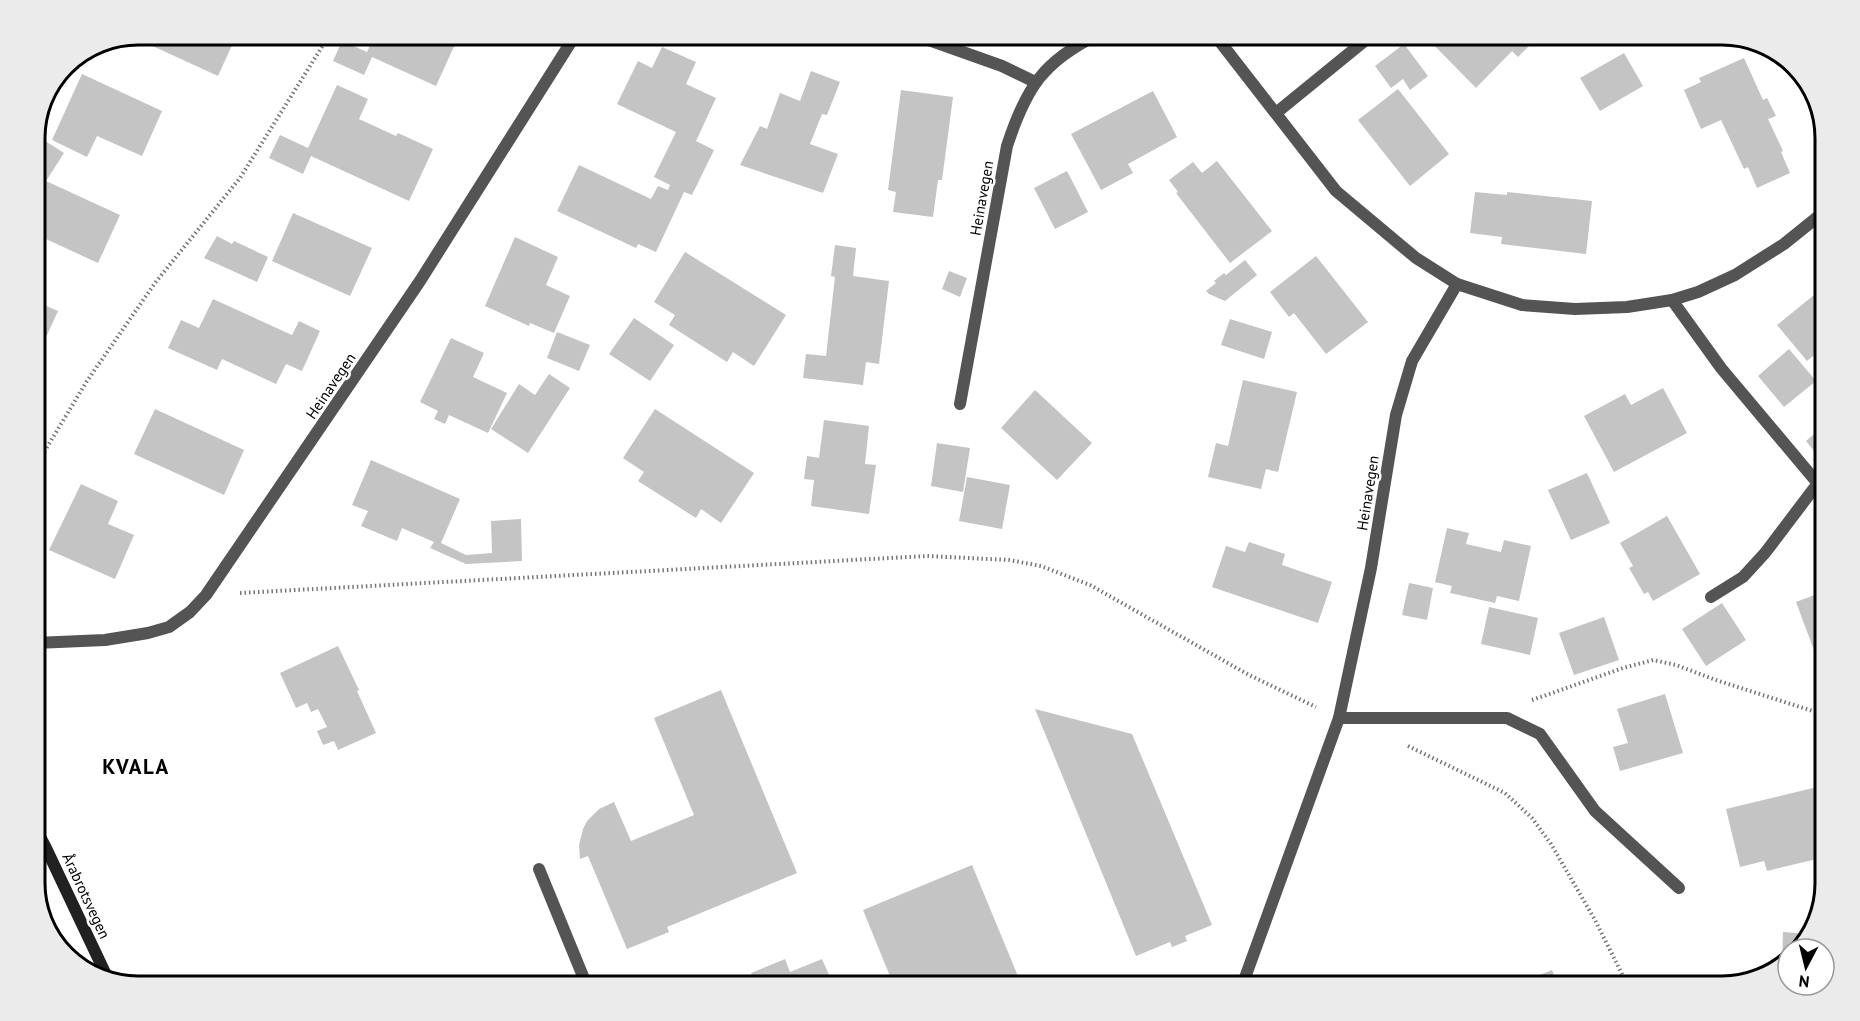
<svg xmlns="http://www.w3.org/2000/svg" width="1860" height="1021" viewBox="0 0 1860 1021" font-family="'PT Sans',sans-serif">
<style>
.building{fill:#c4c4c4}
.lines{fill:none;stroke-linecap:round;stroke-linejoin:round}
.path{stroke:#767676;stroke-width:4;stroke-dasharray:1.5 3;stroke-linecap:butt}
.lane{stroke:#545454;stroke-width:12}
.street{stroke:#545454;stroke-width:12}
.secondary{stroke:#212121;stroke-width:12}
.labels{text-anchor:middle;stroke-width:5;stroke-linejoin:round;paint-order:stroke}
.street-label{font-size:15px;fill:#000;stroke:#fff}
.district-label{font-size:21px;font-weight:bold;letter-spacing:1.5px;fill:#000;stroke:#fff}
.rim{fill:none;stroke:#000;stroke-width:3}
</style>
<rect width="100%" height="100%" fill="#fff"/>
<g class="building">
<polygon points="150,34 237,34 218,76 146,43"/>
<polygon points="375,34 440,34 456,42 436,86 372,57 364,75 333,61 342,41 367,52"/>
<polygon points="748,34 774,34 770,45"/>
<polygon points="1423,34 1527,34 1534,41 1518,57 1512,51 1476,88"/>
<polygon points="1642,34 1667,34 1648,46"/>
<polygon points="1404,44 1428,76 1410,90 1403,79 1391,88 1375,66"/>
<polygon points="662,47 696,62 686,84 716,98 696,141 714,150 692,195 684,192 656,252 638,244 636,248 557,211 579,165 651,199 658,186 668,190 670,185 654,177 676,132 617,104 638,61 652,68"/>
<polygon points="1624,53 1643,86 1600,111 1580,78"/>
<polygon points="1744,58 1763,100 1767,98 1776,116 1768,119 1783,151 1781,152 1790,173 1757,188 1748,167 1744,169 1721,120 1701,129 1684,90 1701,82 1699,78"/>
<polygon points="811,71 840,82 827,115 822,114 810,144 838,154 823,193 740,165 760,126 767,129 780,93 800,101"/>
<polygon points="82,74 162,111 142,156 97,136 87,157 52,140"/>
<polygon points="337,85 368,99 359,119 396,136 398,133 433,149 409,201 311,156 303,174 269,158 280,135 308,148"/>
<polygon points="1398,89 1449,154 1410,186 1358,120"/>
<polygon points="901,90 953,97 942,180 938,180 933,217 893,212 896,192 888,190"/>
<polygon points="1153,91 1177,137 1128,164 1133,173 1101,190 1071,134"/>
<polygon points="39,137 64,153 46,181 120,215 98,263 35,234 35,192 41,179 35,175 35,145"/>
<polygon points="1217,161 1272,231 1230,263 1176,193 1178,192 1169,180 1193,162 1202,173"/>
<polygon points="1067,171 1088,212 1055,229 1034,188"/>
<polygon points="1475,192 1507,195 1507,192 1592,201 1586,254 1501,244 1502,237 1470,233"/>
<polygon points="293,213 372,248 350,296 272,261"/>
<polygon points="217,236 232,244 234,241 268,257 257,282 204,258"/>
<polygon points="515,237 558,257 546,285 570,296 554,333 530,323 529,326 485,306"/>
<polygon points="835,245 856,248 853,276 889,281 879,364 866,362 863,385 803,378 806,354 826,356 835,277 831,276"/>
<polygon points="685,252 786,315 754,366 733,352 727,362 669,325 675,315 654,302"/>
<polygon points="1316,256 1368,322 1326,354 1294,313 1289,317 1270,292"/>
<polygon points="1245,260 1257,275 1225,301 1209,294 1206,291 1216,283 1214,281 1224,273 1226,275"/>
<polygon points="949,271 967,278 960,297 942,289"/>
<polygon points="1825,286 1825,346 1807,361 1777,325"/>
<polygon points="213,299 292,335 299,321 320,331 302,371 286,364 276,384 222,359 217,370 168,348 181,320 199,328"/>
<polygon points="35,301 58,311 37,357 35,356"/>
<polygon points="634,318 674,345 650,381 609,354"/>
<polygon points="1230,319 1272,332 1264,359 1221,345"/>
<polygon points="557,332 590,345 579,371 547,358"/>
<polygon points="451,338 484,353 473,377 507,393 488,433 449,415 445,424 434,419 438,411 420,402"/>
<polygon points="1789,349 1816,381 1784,407 1758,376"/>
<polygon points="549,374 570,388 528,453 491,429 519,384 535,395"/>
<polygon points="1243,380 1297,392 1278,472 1266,469 1261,489 1208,477 1216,443 1228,446"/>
<polygon points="1663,388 1687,433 1614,472 1584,416 1625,394 1631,405"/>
<polygon points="1035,390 1092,443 1057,480 1001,428"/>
<polygon points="155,409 244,450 224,495 134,454"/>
<polygon points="655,409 754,473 721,523 701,509 696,518 638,481 644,472 623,458"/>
<polygon points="824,420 869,426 865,464 876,465 869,514 811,506 814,480 804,479 807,456 819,458"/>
<polygon points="1825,425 1825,465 1806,441"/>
<polygon points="937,443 970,448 963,492 931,486"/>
<polygon points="371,460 460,499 441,543 466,555 492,553 491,521 521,519 522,561 466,564 430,548 434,542 402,528 397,541 361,526 368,511 352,505"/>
<polygon points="1587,473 1610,523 1571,540 1548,490"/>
<polygon points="967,477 1010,485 1002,529 959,521"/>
<polygon points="81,484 118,501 108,524 134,535 115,579 49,550"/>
<polygon points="1667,516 1700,574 1653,601 1648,592 1644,594 1629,568 1633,566 1620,543"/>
<polygon points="1447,528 1469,533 1466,544 1501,552 1504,540 1531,546 1519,601 1497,596 1495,603 1450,593 1452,586 1435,582"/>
<polygon points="1249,542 1285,554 1282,565 1332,582 1318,623 1212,587 1226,546 1245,552"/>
<polygon points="1409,583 1433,588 1427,620 1402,615"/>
<polygon points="1825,591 1825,668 1821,669 1796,602"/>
<polygon points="1722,603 1746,640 1706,666 1682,629"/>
<polygon points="1489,607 1538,618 1530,655 1481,644"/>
<polygon points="1604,617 1619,660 1574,675 1559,633"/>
<polygon points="338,646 359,690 357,691 376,733 338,750 334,741 323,745 317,731 327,727 318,709 311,712 307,703 296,708 280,673"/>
<polygon points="721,690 797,873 667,927 669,932 627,949 588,856 580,859 579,845 583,829 587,821 599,809 614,802 631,841 694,815 654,718"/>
<polygon points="1665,694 1683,753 1620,771 1613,747 1628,743 1617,709"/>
<polygon points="1035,709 1132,734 1212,925 1185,936 1187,941 1172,947 1170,942 1136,956"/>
<polygon points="1825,785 1825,857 1767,871 1764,861 1740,867 1726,809"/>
<polygon points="972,865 1022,986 894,986 863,910"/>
<polygon points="1783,932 1812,934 1797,949 1788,949 1788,958 1782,964"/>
<polygon points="785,959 790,972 822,959 834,986 757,986 751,973"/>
<polygon points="1552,970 1559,986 1512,986"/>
</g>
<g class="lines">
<g class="path">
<polyline points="35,467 87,381 155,283 240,178 330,34"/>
<polyline points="240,593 927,556 1009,560 1041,566 1090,585 1249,675 1316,707"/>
<polyline points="1532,700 1623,668 1653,660 1676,665 1716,680 1825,715"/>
<polyline points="1408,746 1505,793 1532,818 1551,844 1595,920 1628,986"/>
</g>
<g class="lane">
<polyline points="539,869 587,986"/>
<polyline points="1242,986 1339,718 1507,718 1540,734 1595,811 1679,888"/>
</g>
<g class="street">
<polyline points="912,34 1002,66 1035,82"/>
<polyline points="1214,34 1336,191 1416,258 1457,284 1522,305 1575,309 1627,307 1672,300 1698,292 1735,275 1784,244 1825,211"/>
<polyline points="1276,113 1373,34"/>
<polyline points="1672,300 1721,368 1825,492"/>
<path d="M 960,404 L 1007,146 C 1026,88 1043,61 1099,34"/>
<polyline points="1711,597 1743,577 1765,553 1818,483"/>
<polyline points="35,643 105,640 148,633 169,627 190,612 206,595 420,281 576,34"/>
<polyline points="1339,718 1371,568 1396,415 1412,361 1457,284"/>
</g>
<polyline class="secondary" points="35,827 46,848 108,979"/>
</g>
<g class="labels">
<g class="street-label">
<text transform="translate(982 198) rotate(-80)" y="5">Heinavegen</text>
<text transform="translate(331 386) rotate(-56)" y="5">Heinavegen</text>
<text transform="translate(1368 493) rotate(-81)" y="5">Heinavegen</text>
<text transform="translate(86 896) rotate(65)" y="5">Årabrotsvegen</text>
</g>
<g class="district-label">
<text x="136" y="774">KVALA</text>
</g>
</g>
<path d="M0 0H1860V1021H0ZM138 45H1722A93 93 0 0 1 1815 138V883A93 93 0 0 1 1722 976H138A93 93 0 0 1 45 883V138A93 93 0 0 1 138 45Z" fill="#ebebeb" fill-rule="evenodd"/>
<path class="rim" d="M138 45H1722A93 93 0 0 1 1815 138V883A93 93 0 0 1 1722 976H138A93 93 0 0 1 45 883V138A93 93 0 0 1 138 45Z"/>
<g transform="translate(1806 967) rotate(187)"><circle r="28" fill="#ffffff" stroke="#999999" stroke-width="1.5"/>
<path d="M0-4.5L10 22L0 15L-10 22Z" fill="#000000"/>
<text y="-9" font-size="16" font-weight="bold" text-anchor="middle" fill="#000000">N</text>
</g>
</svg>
